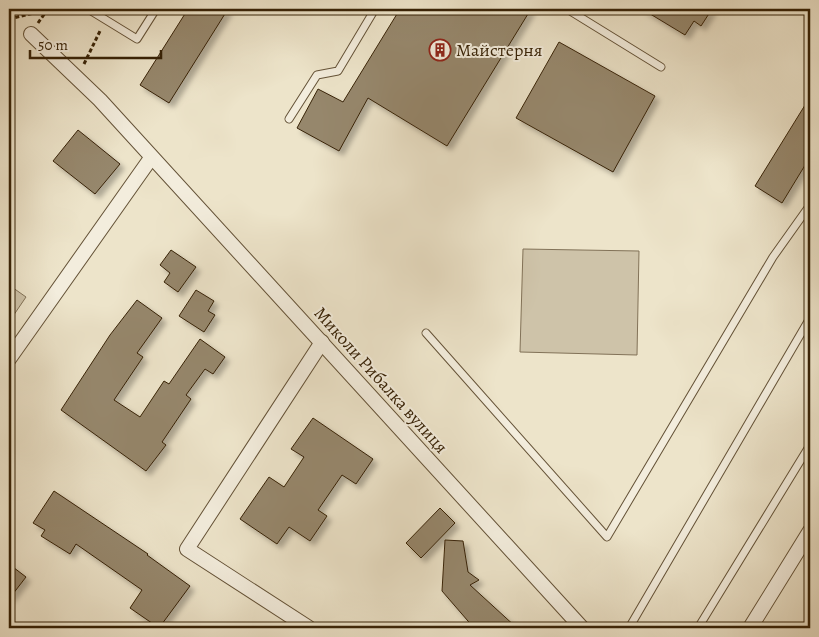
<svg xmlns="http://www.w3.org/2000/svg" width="819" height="637" viewBox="0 0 819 637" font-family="Alegreya,serif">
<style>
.green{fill:#cec3a9;stroke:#827258}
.building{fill:#96876c;stroke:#372206;filter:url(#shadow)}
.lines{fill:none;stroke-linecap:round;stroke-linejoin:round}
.service-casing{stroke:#645237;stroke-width:9}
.minor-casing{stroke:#645237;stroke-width:16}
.path{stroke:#372206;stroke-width:3;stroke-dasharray:4 2.5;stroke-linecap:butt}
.service{stroke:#f3eddd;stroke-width:7}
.minor{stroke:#f3eddd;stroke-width:14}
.labels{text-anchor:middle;stroke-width:4;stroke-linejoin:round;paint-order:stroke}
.poi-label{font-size:18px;fill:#372206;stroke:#f3eddd;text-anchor:start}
.street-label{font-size:18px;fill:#372206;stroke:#f3eddd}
</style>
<defs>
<filter id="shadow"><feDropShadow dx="4.5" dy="4.5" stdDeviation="2.5" flood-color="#0004"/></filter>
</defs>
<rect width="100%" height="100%" fill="#ede4ca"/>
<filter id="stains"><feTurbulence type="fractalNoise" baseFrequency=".004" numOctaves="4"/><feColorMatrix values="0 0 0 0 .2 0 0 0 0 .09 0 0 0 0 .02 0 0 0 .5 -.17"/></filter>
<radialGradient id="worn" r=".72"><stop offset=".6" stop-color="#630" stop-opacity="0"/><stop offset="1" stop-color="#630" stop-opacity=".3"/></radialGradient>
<g class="green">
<polygon points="523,249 639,251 637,355 520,352"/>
<polygon points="9,285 26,297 9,322"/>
</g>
<g class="building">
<polygon points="188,9 228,9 169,103 140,85"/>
<polygon points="400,9 531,9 447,146 368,98 339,151 297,128 318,89 343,102"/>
<polygon points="642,9 712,9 701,26 694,21 685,35"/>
<polygon points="559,42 655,96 613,172 516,118"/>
<polygon points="810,97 810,157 782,203 755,186"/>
<polygon points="78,130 120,164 95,194 53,161"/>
<polygon points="171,250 196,267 178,292 164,282 170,273 160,265"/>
<polygon points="196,290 214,301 208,311 215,315 204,332 179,316"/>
<polygon points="137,300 162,318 137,353 143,357 114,400 140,417 164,381 169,384 200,339 225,357 213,374 205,369 186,395 191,399 162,442 166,445 146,471 61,410 110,335"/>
<polygon points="313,418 373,459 356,484 342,475 318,510 327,516 310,541 289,527 277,544 240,519 269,477 284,487 304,457 291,449"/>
<polygon points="54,491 148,554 147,555 190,586 159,628 130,608 142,590 76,544 70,554 41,536 45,530 33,523"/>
<polygon points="440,508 455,523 421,558 406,543"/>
<polygon points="445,540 463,541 468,572 479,580 470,585 517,628 474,628 442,591"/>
<polygon points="9,564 26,577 9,599"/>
</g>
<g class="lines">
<g class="service-casing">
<g id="service">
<polyline points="88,9 137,39 156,9"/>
<polyline points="567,9 661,67"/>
<polyline points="289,119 317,75 338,71 375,9"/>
<polyline points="426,333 607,537 773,257 810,205"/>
<polyline points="629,628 810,318"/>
<polyline points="698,628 810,445"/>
</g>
</g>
<g class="minor-casing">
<g id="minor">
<polyline points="31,34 100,100 582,628"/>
<polyline points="9,359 151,158"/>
<polyline points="309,628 187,549 322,342"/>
<polyline points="750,628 810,531"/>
</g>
</g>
<g class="path">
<polyline points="9,19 46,10"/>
<polyline points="38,23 48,9"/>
<polyline points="84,64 101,29"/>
</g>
<use href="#service" class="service"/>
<use href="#minor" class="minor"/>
</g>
<defs>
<g id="building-ring" transform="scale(1.125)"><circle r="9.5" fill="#f3eddd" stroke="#8f2418" stroke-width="1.5"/><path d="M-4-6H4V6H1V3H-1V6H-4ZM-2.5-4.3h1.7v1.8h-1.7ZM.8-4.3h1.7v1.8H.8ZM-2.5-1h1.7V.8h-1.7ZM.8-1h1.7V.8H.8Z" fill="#8f2418"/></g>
</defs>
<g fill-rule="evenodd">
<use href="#building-ring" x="440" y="50"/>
</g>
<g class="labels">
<g class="poi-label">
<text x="456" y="56">Майстерня</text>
</g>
<g class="street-label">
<text transform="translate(381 380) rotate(48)" y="6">Миколи Рибалка вулиця</text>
</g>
</g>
<rect width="819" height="637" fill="none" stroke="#ede4ca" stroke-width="30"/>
<rect x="10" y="10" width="799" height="617" fill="none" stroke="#372206" stroke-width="2.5"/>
<rect x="15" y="15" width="789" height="607" fill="none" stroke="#372206"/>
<path d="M30 50v8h131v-8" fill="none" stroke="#372206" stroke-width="2.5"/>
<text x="38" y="50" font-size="15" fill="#372206" stroke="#f3eddd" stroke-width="4" paint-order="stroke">50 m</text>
<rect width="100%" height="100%" filter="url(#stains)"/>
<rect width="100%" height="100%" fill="url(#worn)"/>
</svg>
